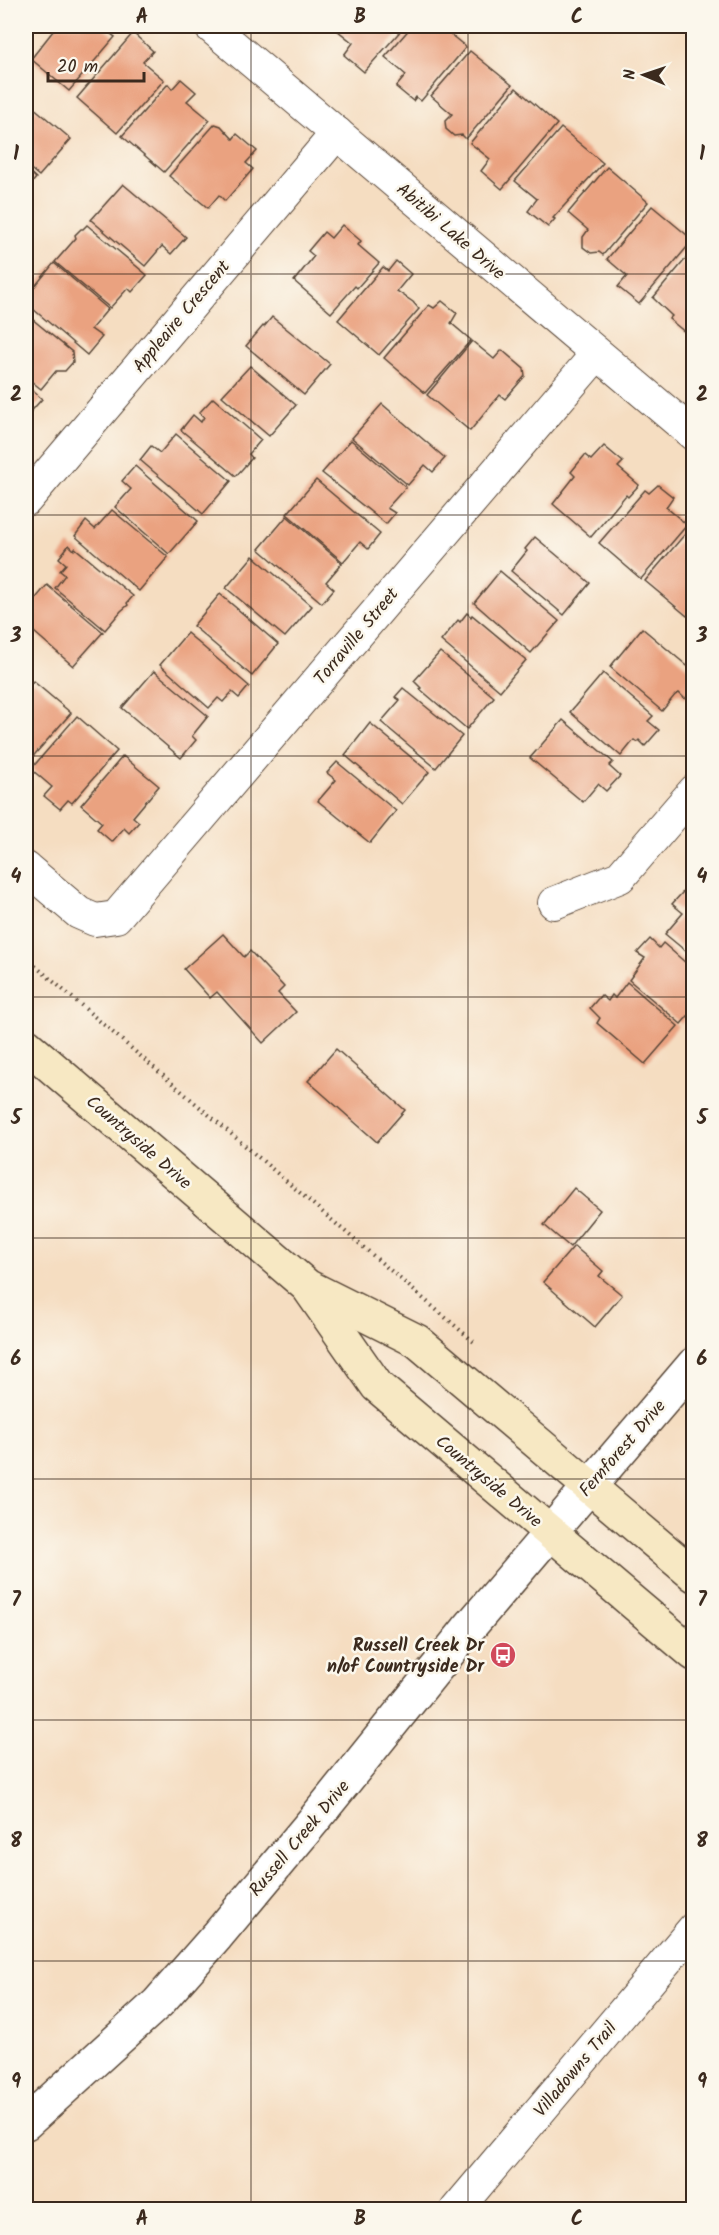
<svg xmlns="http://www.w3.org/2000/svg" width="719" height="2235" viewBox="0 0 719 2235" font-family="Kalam,sans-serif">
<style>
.building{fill:#eaa280}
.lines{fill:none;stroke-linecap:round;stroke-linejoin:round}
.minor-casing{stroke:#574536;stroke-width:34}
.tertiary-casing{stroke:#574536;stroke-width:36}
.secondary-casing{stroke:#574536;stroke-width:36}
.path{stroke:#574536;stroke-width:4;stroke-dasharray:1.5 4.5;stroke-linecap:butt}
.minor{stroke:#fff;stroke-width:32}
.tertiary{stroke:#fff;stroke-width:33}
.secondary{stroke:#f7e8c3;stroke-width:33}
.grid{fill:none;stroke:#3b2a1e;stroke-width:1.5;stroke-opacity:0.55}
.labels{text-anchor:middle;stroke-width:5;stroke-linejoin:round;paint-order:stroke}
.street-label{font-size:18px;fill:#3b2a1e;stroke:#fbf7ec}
.poi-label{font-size:18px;font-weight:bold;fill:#3b2a1e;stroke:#fbf7ec;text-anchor:end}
.neatline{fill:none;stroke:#3b2a1e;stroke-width:2}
.grid-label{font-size:20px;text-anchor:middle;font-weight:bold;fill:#3b2a1e}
</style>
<rect width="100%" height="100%" fill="#fbf7ec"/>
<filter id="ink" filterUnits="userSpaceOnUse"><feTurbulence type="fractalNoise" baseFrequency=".0167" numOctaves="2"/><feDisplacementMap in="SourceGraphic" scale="12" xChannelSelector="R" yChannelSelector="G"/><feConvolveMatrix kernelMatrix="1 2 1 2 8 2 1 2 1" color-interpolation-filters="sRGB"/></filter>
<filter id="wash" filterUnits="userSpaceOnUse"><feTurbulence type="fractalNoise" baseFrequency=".008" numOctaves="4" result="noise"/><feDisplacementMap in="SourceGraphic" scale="24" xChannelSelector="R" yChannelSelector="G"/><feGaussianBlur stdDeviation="1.35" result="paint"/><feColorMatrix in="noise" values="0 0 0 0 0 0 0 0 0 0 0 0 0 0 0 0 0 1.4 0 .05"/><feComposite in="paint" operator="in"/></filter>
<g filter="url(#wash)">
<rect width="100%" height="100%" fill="#f5ddc1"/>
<g id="blocks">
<g class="building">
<polygon points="57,26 100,26 115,37 69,91 31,59"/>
<polygon points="332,26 405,26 364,72 344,55 353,43"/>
<polygon points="412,26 440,26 466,47 421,101 416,97 413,101 396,87 406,75 385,57"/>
<polygon points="133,33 153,51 143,62 164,80 117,133 77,98"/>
<polygon points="470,51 512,85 466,139 462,135 454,136 446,129 445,121 452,114 431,96"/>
<polygon points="181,79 196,92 187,101 210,120 164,172 122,136 168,84 172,89"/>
<polygon points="516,88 557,124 502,189 481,171 490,159 470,143"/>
<polygon points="26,101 71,139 39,176 26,165"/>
<polygon points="215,124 221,126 233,139 237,134 257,151 246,163 253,169 225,201 219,195 208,208 169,176"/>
<polygon points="561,128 603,163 553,218 555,219 548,227 528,211 537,199 515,181"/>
<polygon points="607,167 648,202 603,255 599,252 591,253 583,247 583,237 588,230 568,213"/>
<polygon points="26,169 36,178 26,190"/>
<polygon points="123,184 186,237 171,254 162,246 145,266 91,220"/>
<polygon points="652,206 693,240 639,304 618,287 627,276 607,259"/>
<polygon points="87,225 147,275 132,292 128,288 110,308 55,262 76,238 75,235 81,229 83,229"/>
<polygon points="342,225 361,241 358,245 379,263 357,288 355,286 331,313 294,281 314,256 308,251 324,232 331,238"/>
<polygon points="694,249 694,332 690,329 686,333 669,319 672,316 653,298"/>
<polygon points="396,261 411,274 397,291 413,302 419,309 379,355 338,320 383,267 388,271"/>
<polygon points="54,263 108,309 91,329 102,337 87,355 26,303 26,297"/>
<polygon points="442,301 457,313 451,323 471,340 425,393 384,358 429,305 434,308"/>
<polygon points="26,314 72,352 73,362 65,371 56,371 41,389 26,377"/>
<polygon points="272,317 330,364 304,395 246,346 263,326 264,327"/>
<polygon points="472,341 494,359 502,350 524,369 525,376 505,399 500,395 470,431 427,395"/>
<polygon points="250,366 296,405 269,436 222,396"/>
<polygon points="26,385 42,399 26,417"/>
<polygon points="213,398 261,440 249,454 252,458 236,476 181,430 193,415 201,422 204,417 199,413"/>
<polygon points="382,404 445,458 433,472 425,465 408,485 352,438"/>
<polygon points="176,434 231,481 203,514 140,460 151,446 160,453"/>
<polygon points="351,440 406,487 387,508 395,513 386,524 322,473"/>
<polygon points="604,446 623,462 618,467 639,485 628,497 626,495 591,537 553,504 575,476 571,472 585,455 591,460"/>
<polygon points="135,466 198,521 169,554 115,507 131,489 122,481"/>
<polygon points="316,480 380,534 368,549 360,542 343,562 287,514"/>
<polygon points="658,485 673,497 666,507 687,525 641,579 599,543 645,490 649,493"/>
<polygon points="112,510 168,557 139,591 75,536 86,521 95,529"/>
<polygon points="287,516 342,563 326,582 334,589 322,603 259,549"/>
<polygon points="691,527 694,530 694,609 687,616 645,581"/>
<polygon points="535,537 590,583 564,615 511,571 527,551 525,549"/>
<polygon points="69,545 74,550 75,548 133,596 127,603 128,605 121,611 105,630 55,588 65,575 60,571 66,564 59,558"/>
<polygon points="253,556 312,606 285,637 226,588"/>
<polygon points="500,571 559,621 531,653 474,603"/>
<polygon points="47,585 103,632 73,666 26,625 26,600 31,604"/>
<polygon points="220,594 278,644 252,676 193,626"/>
<polygon points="467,613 471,617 472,615 526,660 500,691 441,641 458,620 460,622"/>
<polygon points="642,628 692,670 688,674 694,680 694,689 685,699 679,693 675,695 662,711 610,667"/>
<polygon points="187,633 249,686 239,698 232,692 223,702 218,698 209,708 160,665"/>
<polygon points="440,652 494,697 467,729 420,689 421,688 414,681"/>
<polygon points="154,671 208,716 192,736 196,740 181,758 122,708"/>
<polygon points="603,673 653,716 648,721 659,730 645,746 639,740 637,742 634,740 621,756 570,712"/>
<polygon points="33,681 71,713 28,762 26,760 26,690"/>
<polygon points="403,688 462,736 436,768 381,722 400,700 395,697"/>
<polygon points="77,716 117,751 72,803 68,800 60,809 44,796 52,787 31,769"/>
<polygon points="563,720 613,762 609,766 620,776 606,791 598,784 583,802 530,758"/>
<polygon points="370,723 429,772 402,804 345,755"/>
<polygon points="123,756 159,786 133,817 139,822 129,833 124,828 112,842 97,829 102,823 81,805"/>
<polygon points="337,762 396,811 370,843 318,801 336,780 327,773"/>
<polygon points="694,880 694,958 665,934 683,913 672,904"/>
<polygon points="223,934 244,957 250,951 284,987 278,993 296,1012 263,1043 217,992 210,998 184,969"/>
<polygon points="650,939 659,948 663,943 694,970 694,1009 681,1024 629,980 645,958 637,953"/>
<polygon points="627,982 678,1026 645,1064 597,1023 600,1018 590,1008 601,995 608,1001 612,995 615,998"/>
<polygon points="336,1049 405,1110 377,1142 308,1081"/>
<polygon points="574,1188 600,1210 570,1247 544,1225"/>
<polygon points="574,1246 603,1271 599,1276 622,1295 595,1327 543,1282"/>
</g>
</g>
</g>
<g filter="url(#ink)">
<use href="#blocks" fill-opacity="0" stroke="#574536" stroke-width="1.5"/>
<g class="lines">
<g class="minor-casing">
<g id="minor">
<polyline points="210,26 694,435"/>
<polyline points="26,500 337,133"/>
<polyline points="26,868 79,913 95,920 116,917 596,355"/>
<polyline points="554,903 620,877 694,791"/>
<polyline points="456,2210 694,1928"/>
</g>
</g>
<g class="tertiary-casing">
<polyline id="tertiary" points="26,2123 158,2003 217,1936 314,1820 467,1630 694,1364"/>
</g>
<g class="secondary-casing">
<g id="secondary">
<polyline points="26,1045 307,1286 417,1341 694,1575"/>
<polyline points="310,1290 377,1386 694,1654"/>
</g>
</g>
<polyline class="path" points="26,958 474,1342"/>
<use href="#minor" class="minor"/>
<use href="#tertiary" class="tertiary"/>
<use href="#secondary" class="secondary"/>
</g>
</g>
<path class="grid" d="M 251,26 L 251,2210M 468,26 L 468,2210M 26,274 L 694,274M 26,515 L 694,515M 26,756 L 694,756M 26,997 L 694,997M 26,1238 L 694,1238M 26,1479 L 694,1479M 26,1720 L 694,1720M 26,1961 L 694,1961"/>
<defs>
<g id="bus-disc" transform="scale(1.35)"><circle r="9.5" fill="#d1495b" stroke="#fbf7ec"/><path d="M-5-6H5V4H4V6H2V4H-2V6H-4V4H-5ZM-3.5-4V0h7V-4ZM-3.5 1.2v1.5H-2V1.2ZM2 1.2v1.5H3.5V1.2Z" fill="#fff"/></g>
</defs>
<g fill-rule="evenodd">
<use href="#bus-disc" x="503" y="1655"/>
</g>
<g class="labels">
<g class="street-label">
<text transform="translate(451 231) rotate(41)" y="6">Abitibi Lake Drive</text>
<text transform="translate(181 316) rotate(-50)" y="6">Appleaire Crescent</text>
<text transform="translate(356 636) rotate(-50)" y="6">Torraville Street</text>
<text transform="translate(139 1142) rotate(41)" y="6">Countryside Drive</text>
<text transform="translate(622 1448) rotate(-49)" y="6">Fernforest Drive</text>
<text transform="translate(489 1481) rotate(40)" y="6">Countryside Drive</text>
<text transform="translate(299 1838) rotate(-50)" y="6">Russell Creek Drive</text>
<text transform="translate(575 2069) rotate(-50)" y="6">Villadowns Trail</text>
</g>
<g class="poi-label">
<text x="484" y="1651">Russell Creek Dr<tspan x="484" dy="21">n/of Countryside Dr</tspan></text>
</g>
</g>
<rect width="719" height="2235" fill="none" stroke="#fbf7ec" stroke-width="66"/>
<g transform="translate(644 75) rotate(272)" stroke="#fbf7ec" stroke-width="4.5" paint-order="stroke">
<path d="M0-4.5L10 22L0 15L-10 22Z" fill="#3b2a1e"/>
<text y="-9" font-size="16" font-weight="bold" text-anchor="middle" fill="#3b2a1e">N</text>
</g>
<path d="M48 72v9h96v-9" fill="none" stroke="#3b2a1e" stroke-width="3"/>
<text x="57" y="72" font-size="18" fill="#3b2a1e" stroke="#fbf7ec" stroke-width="4.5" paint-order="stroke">20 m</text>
<rect x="33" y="33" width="653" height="2169" class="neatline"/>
<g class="grid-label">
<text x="142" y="23">A</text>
<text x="360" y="23">B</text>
<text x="577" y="23">C</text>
<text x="16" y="160">1</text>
<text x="702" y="160">1</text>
<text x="16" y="401">2</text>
<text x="702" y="401">2</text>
<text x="16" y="642">3</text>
<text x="702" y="642">3</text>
<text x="16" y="883">4</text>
<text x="702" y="883">4</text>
<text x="16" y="1124">5</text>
<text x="702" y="1124">5</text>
<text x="16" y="1365">6</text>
<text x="702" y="1365">6</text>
<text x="16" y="1606">7</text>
<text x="702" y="1606">7</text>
<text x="16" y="1847">8</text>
<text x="702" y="1847">8</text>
<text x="16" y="2088">9</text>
<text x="702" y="2088">9</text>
<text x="142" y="2225">A</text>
<text x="360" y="2225">B</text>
<text x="577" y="2225">C</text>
</g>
</svg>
